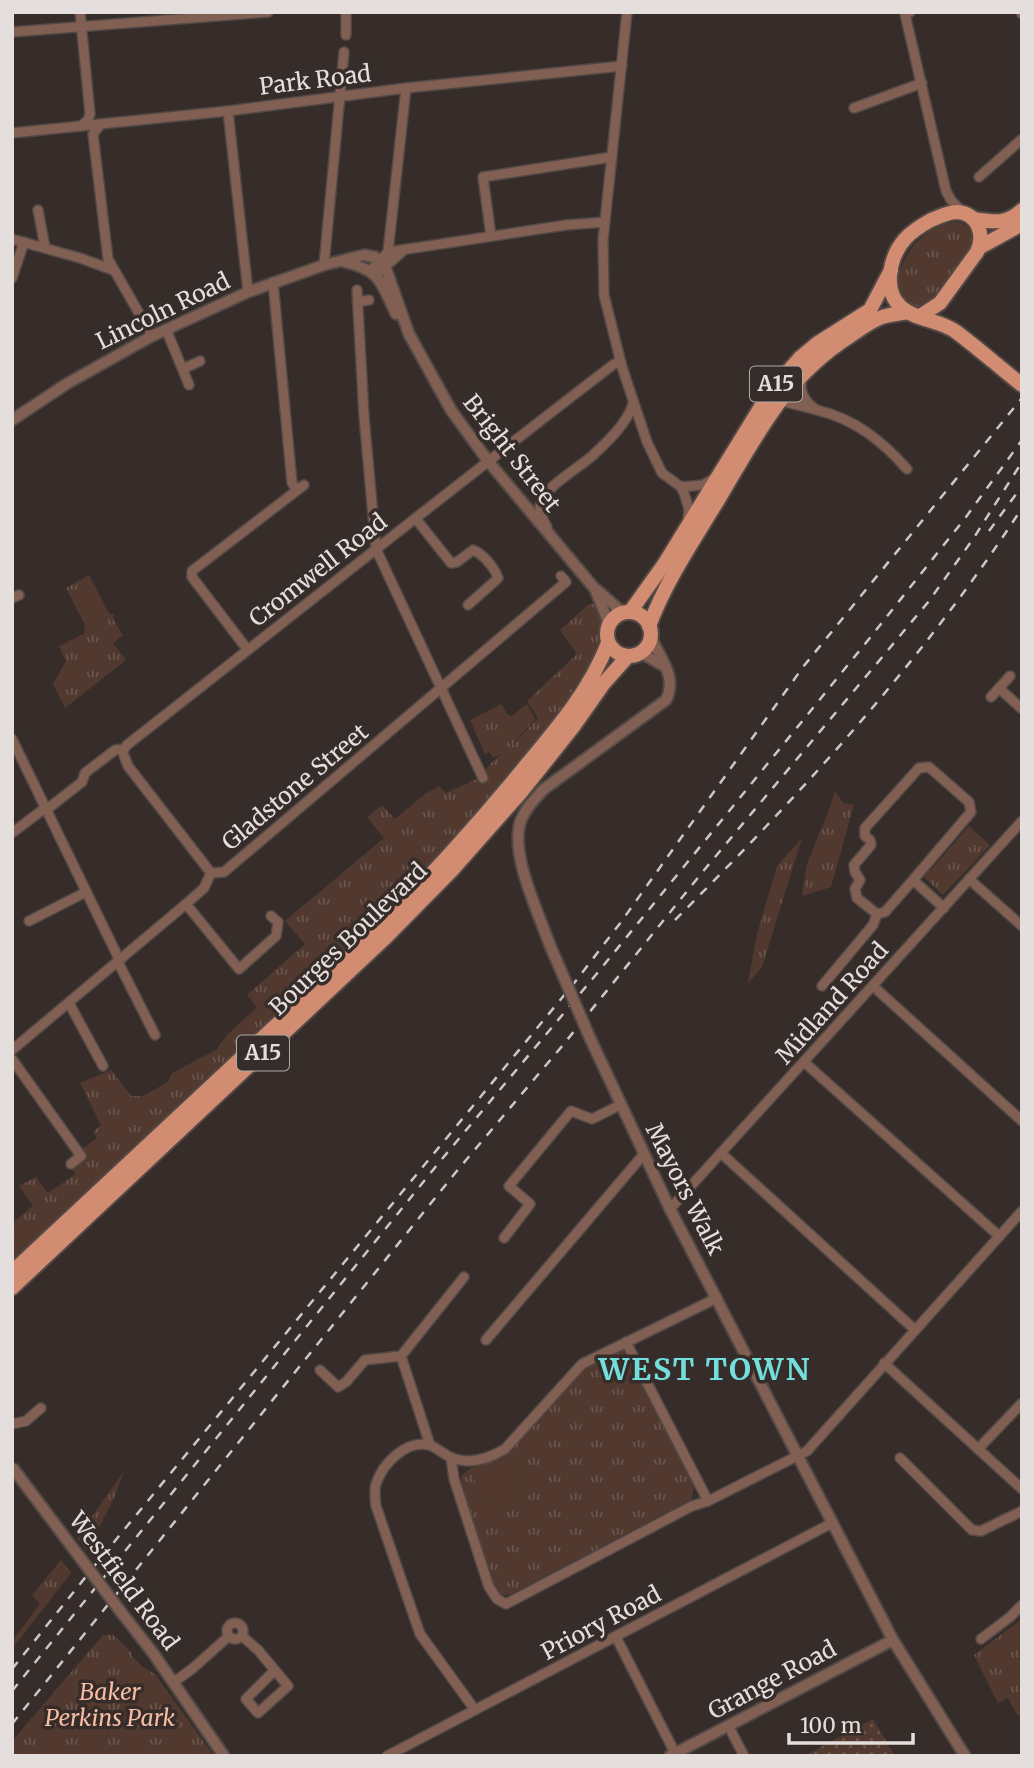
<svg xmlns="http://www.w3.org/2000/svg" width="1034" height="1768" viewBox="0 0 1034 1768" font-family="Merriweather,serif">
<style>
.grass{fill:url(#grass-tufts)}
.garden{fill:url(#garden-dots)}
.pitch{fill:#51392f}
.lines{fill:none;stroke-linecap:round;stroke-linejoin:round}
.minor-casing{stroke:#524946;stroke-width:12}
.tertiary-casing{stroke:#524946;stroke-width:14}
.primary-casing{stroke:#524946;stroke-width:18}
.minor{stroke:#815f52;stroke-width:9}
.tertiary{stroke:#815f52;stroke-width:10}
.primary{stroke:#d18c71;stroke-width:14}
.rail{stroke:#ccc6c4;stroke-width:2.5;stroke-dasharray:9 9;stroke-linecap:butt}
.tertiary-bridge-casing{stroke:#524946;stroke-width:14;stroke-linecap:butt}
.tertiary-bridge{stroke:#815f52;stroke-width:10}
.labels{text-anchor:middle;stroke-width:7;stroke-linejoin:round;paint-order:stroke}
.shield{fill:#362d2a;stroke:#b0a9a7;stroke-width:2}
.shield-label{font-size:21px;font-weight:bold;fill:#e4dedc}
.street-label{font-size:23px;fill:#e4dedc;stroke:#362d2a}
.park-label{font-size:23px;font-style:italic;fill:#f8bba3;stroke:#362d2a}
.district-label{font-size:30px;font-weight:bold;letter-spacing:2px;fill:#73dfdc;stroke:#362d2a}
</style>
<defs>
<pattern id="grass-tufts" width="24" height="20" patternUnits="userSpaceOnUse" patternTransform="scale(1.75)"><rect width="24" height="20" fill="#51392f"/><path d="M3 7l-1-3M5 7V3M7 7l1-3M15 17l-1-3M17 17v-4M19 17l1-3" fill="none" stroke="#6a554d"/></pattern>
<pattern id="garden-dots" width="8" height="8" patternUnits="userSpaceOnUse" patternTransform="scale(1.75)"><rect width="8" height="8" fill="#51392f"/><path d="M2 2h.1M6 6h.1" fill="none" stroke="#6a554d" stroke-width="1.8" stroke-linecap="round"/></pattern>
</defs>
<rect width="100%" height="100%" fill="#362d2a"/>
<g class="grass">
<path d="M 954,222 C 969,222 975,234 971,248 C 957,270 943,304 915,310 L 905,303 L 896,288 C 901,255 920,229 954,222 Z"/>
<polygon points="89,575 109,614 114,614 113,619 123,635 113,643 126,660 65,708 53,684 66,661 59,646 84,634 85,625 66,588"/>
<polygon points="589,604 597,604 602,629 600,646 586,680 543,738 431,867 357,942 12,1264 12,1223 33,1206 19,1186 36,1177 48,1193 76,1174 72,1168 87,1156 82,1149 97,1138 93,1132 101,1125 80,1083 111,1070 131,1096 143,1096 168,1082 172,1073 216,1050 228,1034 257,1007 247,995 305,944 285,921 384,838 367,817 382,805 395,819 425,794 439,786 446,793 479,778 490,764 502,753 493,758 490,752 485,754 470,720 501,704 508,715 512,716 527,704 535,719 505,752 538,718 527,701 577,654 560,630"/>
<polygon points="835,791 843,803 854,805 831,887 802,896 807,864 830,807"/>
<polygon points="969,826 990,845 943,895 922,875 926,871 930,871"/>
<polygon points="802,838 762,967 748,983 757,934 777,866"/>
<polygon points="625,1348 694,1484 692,1499 512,1594 501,1596 494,1587 460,1483 462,1475 471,1468 490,1462 510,1451 585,1368"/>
<polygon points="124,1471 114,1498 87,1551 77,1538"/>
<polygon points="61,1560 71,1573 12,1649 12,1641 40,1604 32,1595"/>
<polygon points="1022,1619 1022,1714 1018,1716 1008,1698 998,1703 974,1655"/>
<polygon points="103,1635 113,1635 132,1653 131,1655 144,1668 155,1674 214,1756 12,1756 12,1741"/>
</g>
<polygon class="garden" points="873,1719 895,1756 804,1756"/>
<g class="pitch">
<polygon points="94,584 109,614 90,624 74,594"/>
<polygon points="509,1454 529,1495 492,1514 471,1474"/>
</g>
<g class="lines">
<g class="minor-casing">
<g id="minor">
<polyline points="80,12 90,114 88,120 81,126"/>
<polyline points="627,12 603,240 604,295 622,367 647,442 662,473 681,487 684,493 689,509 688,519"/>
<polyline points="910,12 905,14 946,191 951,200 963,213"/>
<polyline points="1021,12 1022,14"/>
<polyline points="12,32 268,12"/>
<polyline points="346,35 346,12"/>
<polyline points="854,108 922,83"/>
<polyline points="228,111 248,292"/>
<polyline points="101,124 93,134 108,259 152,336"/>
<polyline points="12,133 228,111 406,88 622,66"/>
<polyline points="979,177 1022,139"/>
<polyline points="38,210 45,247"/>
<polyline points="491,236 483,177 612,157"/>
<polyline points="12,239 80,258 113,270"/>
<polyline points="388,252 406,88"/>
<polyline points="324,265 344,52"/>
<polyline points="371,270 388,252 566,225 605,222"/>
<polyline points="376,275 403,251"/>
<polyline points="12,278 24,242"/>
<polyline points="273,282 292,483 297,490"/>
<polyline points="357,290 364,416 376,549 483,778"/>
<polyline points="358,302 369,300"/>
<polyline points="166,329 189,385"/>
<polyline points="183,369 200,361"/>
<path d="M 802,376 C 799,391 803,400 815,409"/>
<path d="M 780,396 L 781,400 C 793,405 804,406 817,410 C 855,419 882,441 907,469"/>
<polyline points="681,487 703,485 715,478"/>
<path d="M 416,519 L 451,563 L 457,562 L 473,550 C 482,553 495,568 498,578 L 495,581 L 468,605"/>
<path d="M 547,527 C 543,521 540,513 540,506 C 541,489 579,468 592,456 C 606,443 627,424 633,404"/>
<polyline points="12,598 19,595"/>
<polyline points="247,649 192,577 192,571 304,485"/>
<polyline points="999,688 1022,709"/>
<polyline points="991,697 1010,676"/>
<polyline points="12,739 120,961"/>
<polyline points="124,749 123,753 128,766 211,873"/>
<path d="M 46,810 L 82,782 L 85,773 L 115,750 L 124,749 L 127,745 C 289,618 451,489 614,364 L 621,362"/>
<polyline points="12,833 45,808"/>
<polyline points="211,873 224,872 566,582 561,576"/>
<polyline points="969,879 1022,926"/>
<polyline points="913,880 885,912 877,914 857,898 855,889 860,880 855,872 854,865 871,845 870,840 865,836 865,828 919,768 929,767 969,802 971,812 913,880 944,908"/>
<polyline points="186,904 239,969 276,936 278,922 271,916"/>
<polyline points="29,921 86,892"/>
<polyline points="118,962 155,1035"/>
<polyline points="822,986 873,925 877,914"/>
<polyline points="873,986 1022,1121"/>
<polyline points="69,1003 103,1066"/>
<polyline points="12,1050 186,904 204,888 211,873"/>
<polyline points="12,1059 81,1156 71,1164"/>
<polyline points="804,1062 999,1236"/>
<polyline points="722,1154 914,1329"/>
<polyline points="670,1209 1022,821"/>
<polyline points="504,1238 530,1204 509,1186 571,1111 592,1119 620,1105"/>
<polyline points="486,1340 643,1155"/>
<polyline points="626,1342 708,1501"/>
<polyline points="401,1356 430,1445"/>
<polyline points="884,1363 1022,1489"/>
<polyline points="320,1370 338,1387 346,1382 365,1360 401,1356 464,1277"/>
<polyline points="12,1424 26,1421 41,1408"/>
<polyline points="978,1449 1022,1403"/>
<polyline points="451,1458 454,1479 489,1587 497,1599 506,1604 692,1506 708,1501 807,1451 1022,1211"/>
<polyline points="900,1458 972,1530 981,1531 1022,1511"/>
<circle cx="235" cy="1631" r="8"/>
<polyline points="242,1636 258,1650 288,1686 258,1713 246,1699 274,1671"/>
<polyline points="616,1637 675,1753"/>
<polyline points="981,1639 1010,1617 1022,1605"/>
<polyline points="174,1682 192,1669 229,1636"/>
<path d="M 475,1710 L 420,1634 L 376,1506 C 375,1499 374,1491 376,1484 C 383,1463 406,1440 429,1445 C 436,1447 442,1453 448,1456 C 467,1466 488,1459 505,1449 L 582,1364 L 717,1298"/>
<polyline points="729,1727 744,1756"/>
<polyline points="387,1756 832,1523"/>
</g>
</g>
<g class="tertiary-casing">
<g id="tertiary">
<path d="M 345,262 C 382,271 381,283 396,314"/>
<polyline points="12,420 68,383 152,336 248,292 324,265 364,255 375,257 385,266 409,334 451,410 488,461 595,589 609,624"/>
<polyline points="597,590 623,613"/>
<polyline points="641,653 664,666"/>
<path d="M 549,943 C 538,911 509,853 521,820 C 526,808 535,798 544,789 L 666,700 C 678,677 659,657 651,637"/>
<polyline points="590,1038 670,1209 893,1640 965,1756"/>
<polyline points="121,1612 153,1653 224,1756"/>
<polyline points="670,1756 893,1640"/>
</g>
</g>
<g class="primary-casing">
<g id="primary">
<path d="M 973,219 C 993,222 1006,225 1022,210"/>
<polyline points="980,247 1022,224"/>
<path d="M 920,316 L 940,303 L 977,252 C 985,235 978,213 957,212 C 948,212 939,217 931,220 C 922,225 912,231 905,239 C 890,256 882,290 901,307 C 915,320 939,320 955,331 C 978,348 999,367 1022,385"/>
<circle cx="629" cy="634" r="22"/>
<polyline points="630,612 665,563 770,392 800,358 818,343 870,310 891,270"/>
<path d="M 649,626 C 666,581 693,541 718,500 C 757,435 784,378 850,336 C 860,329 871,321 882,317 C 890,314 899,314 908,312"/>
<path d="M 12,1272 L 377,931 C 430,877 480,822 528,763 C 559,726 591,688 608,643"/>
<polyline points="12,1288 384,939 452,870 522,791 573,727 604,683 628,656"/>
</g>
</g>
<use href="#minor" class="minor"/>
<use href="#tertiary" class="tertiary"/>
<use href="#primary" class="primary"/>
<g class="rail">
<polyline points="989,531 1022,486"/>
<path d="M 675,920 C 802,793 924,659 1022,508"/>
<polyline points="12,1669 100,1559 575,982 621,922 803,667 1022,398"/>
<polyline points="12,1691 437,1165 599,971 869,639 966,517 1022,440"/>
<polyline points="12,1724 456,1172 563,1045 705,869 929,601 973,539 1022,462"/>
</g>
<g class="tertiary-bridge-casing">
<g id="tertiary-bridge">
<polyline points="549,943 590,1038"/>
<polyline points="12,1467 121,1612"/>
</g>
</g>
<use href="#tertiary-bridge" class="tertiary-bridge"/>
</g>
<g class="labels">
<g class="shield">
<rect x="750" y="366.5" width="52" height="35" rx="5"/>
<rect x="237" y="1035.5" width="52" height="35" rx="5"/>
</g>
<g class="shield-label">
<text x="776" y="391">A15</text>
<text x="263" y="1060">A15</text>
</g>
<g class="street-label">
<text transform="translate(315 80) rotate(-7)" y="8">Park Road</text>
<text transform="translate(163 311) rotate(-26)" y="8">Lincoln Road</text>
<text transform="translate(512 453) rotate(52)" y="8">Bright Street</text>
<text transform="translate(318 570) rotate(-38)" y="8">Cromwell Road</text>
<text transform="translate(295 787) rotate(-40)" y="8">Gladstone Street</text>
<text transform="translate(348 939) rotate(-44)" y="8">Bourges Boulevard</text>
<text transform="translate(832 1003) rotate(-48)" y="8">Midland Road</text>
<text transform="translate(685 1189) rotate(63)" y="8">Mayors Walk</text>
<text transform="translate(124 1581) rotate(53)" y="8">Westfield Road</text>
<text transform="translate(601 1623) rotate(-28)" y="8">Priory Road</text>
<text transform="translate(772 1680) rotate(-28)" y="8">Grange Road</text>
</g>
<g class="park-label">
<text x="110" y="1700">Baker<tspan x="110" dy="26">Perkins Park</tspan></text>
</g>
<g class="district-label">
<text x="705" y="1380">WEST TOWN</text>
</g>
</g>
<rect width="1034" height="1768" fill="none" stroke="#e4dedc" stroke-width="28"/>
<path d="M789 1733v10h124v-10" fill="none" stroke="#e4dedc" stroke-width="3.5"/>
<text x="800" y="1733" font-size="21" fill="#e4dedc" stroke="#362d2a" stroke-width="5" paint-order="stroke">100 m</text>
</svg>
